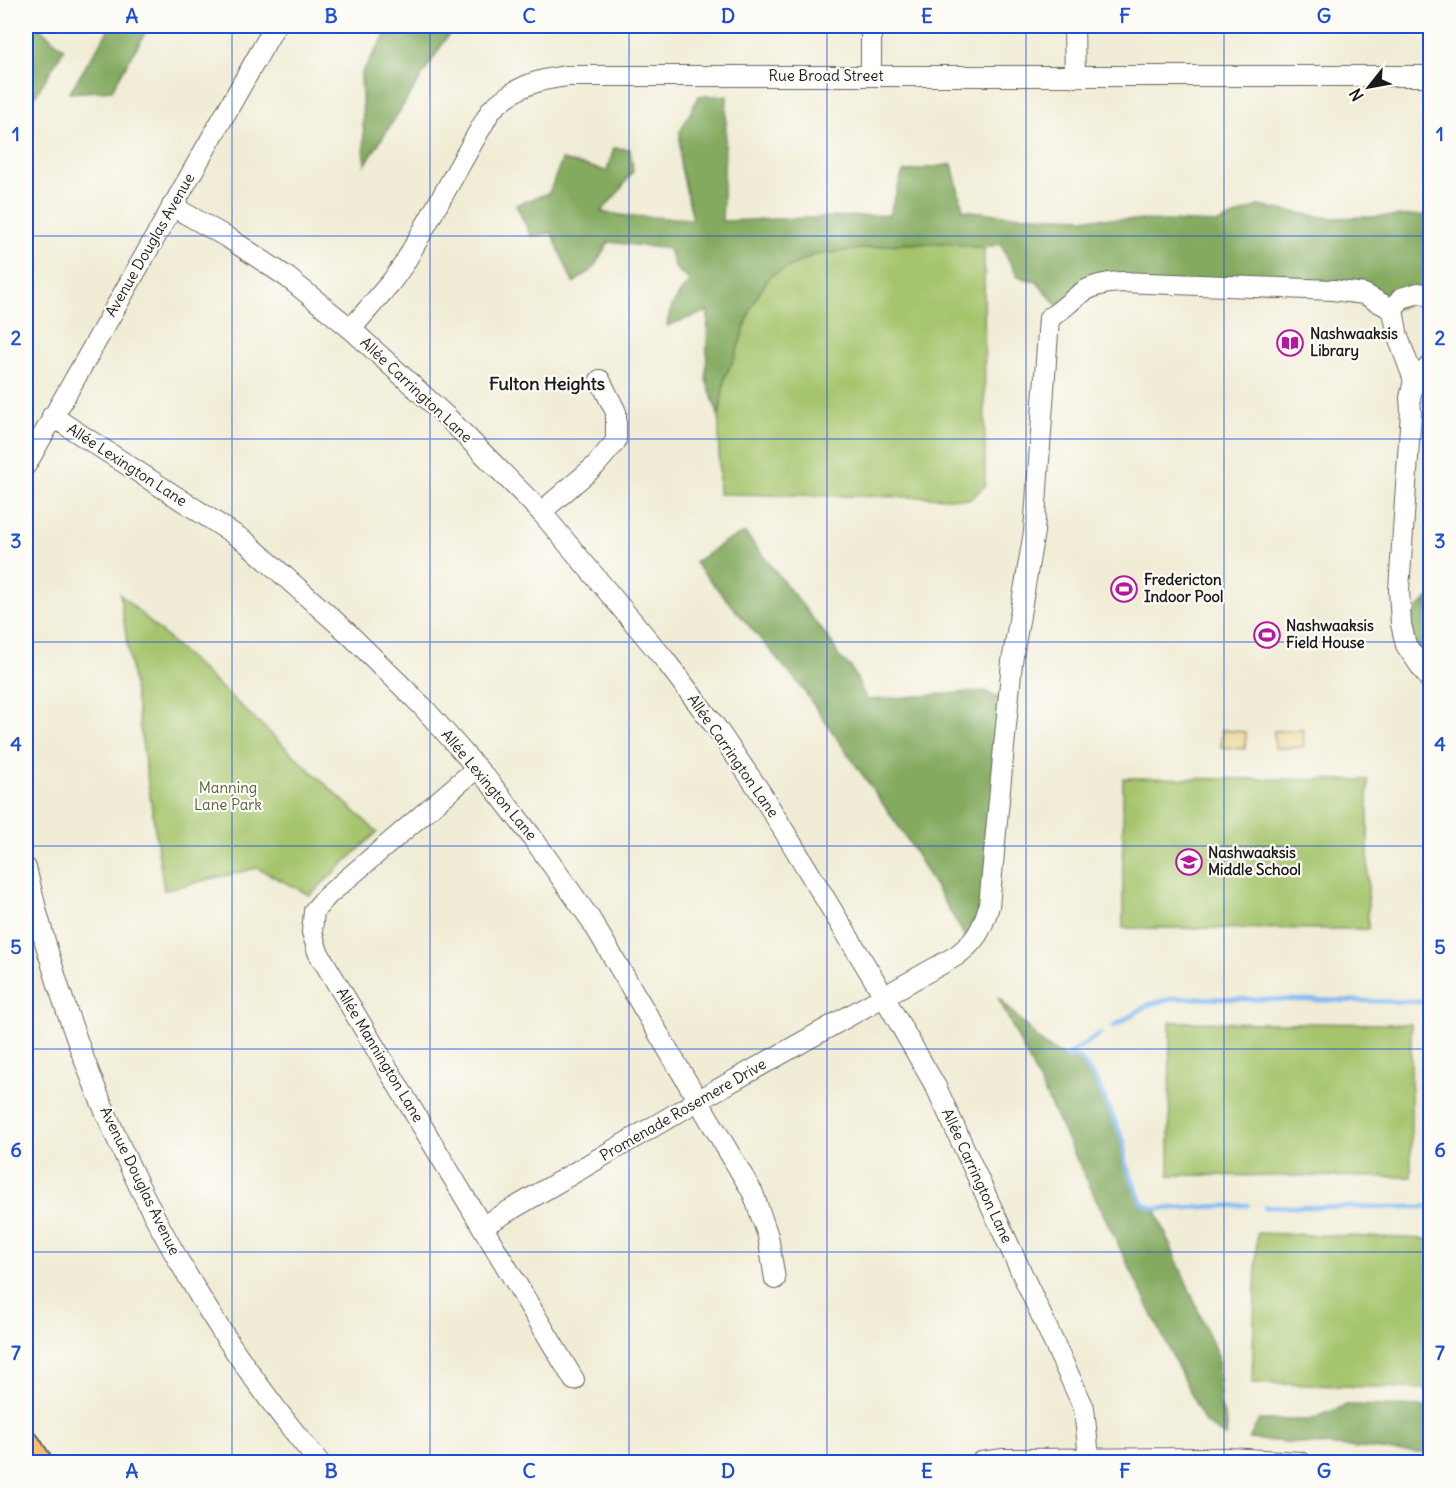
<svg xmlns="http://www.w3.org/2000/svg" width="1456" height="1488" viewBox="0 0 1456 1488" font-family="Delius,sans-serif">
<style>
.green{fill:#a5c46c;stroke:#607044;stroke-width:1.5}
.forest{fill:#84aa60;stroke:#50633e;stroke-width:1.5}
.sand{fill:#eeda9e;stroke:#857b5d;stroke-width:1.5}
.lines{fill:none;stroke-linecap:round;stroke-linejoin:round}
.stream{stroke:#84bbf4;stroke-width:4.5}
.minor-casing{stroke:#66655d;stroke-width:22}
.highway-casing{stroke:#66655d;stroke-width:32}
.minor{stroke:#fff;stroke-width:20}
.highway{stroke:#fcbd6f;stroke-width:28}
.grid{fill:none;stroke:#1d4ed8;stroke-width:1.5;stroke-opacity:0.55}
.labels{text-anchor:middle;stroke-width:4.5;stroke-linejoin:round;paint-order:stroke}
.street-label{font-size:15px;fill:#1c1c1c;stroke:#fdfcf7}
.poi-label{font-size:15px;font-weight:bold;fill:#1c1c1c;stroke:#fdfcf7;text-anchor:start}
.park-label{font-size:15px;fill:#535f3c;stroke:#fdfcf7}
.quarter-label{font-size:18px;font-weight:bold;fill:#1c1c1c;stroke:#fdfcf7}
.neatline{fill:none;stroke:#1d4ed8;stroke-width:2}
.grid-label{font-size:20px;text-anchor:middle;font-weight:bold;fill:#1d4ed8}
</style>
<rect width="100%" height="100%" fill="#fdfcf7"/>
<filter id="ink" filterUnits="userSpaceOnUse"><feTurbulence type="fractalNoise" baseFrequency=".0167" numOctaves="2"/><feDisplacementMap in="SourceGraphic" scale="12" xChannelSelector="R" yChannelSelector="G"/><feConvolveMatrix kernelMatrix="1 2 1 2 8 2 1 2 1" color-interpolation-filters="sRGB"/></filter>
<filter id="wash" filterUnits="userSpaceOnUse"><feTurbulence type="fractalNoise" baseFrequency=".008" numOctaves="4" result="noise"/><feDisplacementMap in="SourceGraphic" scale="24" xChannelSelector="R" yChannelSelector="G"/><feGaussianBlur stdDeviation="1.35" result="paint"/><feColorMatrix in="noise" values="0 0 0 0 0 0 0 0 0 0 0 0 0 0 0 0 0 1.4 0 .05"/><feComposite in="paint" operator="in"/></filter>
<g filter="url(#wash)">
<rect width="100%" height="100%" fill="#f0ecd5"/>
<g class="green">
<polygon points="947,243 984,248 985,486 970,499 926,497 719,494 719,417 725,376 734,359 753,303 770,276 814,255 897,244"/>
<polygon points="120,594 377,832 310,895 257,868 164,890"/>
<polygon points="1123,778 1368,780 1368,929 1123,928"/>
<polygon points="1170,1022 1411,1024 1411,1177 1169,1175"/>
<polygon points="1257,1233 1430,1239 1430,1389 1252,1383"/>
</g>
<g class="forest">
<polygon points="26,26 37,26 64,49 26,111"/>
<polygon points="111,26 149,26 112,90 69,93"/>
<polygon points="391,26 454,26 365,165 361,74"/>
<path d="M 699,96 L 727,96 L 722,221 L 889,215 L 903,172 L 952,164 L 963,210 L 1005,215 L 1218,223 L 1258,206 L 1329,218 L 1430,215 L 1430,296 L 1393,310 L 1364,294 L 1121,282 L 1062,311 L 1036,281 L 1018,277 L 1000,244 L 984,248 L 947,243 L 897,244 L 814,255 L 770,276 L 753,303 L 734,359 L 725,376 L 719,417 L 706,380 L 708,311 L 667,326 C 669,307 677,296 690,281 L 675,268 L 669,249 L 609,242 L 592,270 L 573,283 L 552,233 L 531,236 L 516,205 L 549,193 L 562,160 L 607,171 L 614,148 L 630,149 L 633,171 L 620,190 L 601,212 L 627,216 L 693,219 L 680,164 L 680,132 Z"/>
<polygon points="745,533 832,643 839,657 851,667 867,700 985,691 1008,703 989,906 970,945 904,834 799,684 695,563 724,542"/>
<polygon points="1430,597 1430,657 1419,667 1401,624"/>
<polygon points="998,997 1044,1045 1065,1057 1079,1057 1097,1082 1124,1142 1125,1163 1142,1203 1155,1209 1218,1357 1220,1404 1227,1425 1226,1437 1205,1423"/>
<polygon points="1346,1405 1430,1407 1430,1454 1249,1439 1259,1420 1310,1420"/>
</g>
<g class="sand">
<polygon points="1222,730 1246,732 1245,749 1221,747"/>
<polygon points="1303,730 1304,747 1275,748 1274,731"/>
</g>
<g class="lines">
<g class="stream">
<polyline points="1114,1026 1150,1004 1175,998 1430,1002"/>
<polyline points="1065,1057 1079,1057 1097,1082 1124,1142 1125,1163 1142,1203 1155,1209 1248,1205"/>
<polyline points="1065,1057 1101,1033"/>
<polyline points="1265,1207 1430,1207"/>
</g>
</g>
</g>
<g filter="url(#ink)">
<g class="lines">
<g class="minor-casing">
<g id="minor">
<polyline points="871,26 871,76"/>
<polyline points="1074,26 1075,77"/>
<polyline points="172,206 230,239 287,277 351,329 446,416 541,512 665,660 715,726 761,793 875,981 936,1087 1084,1408 1089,1458"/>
<polyline points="1393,310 1401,298 1419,293 1430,296"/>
<path d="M 351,329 L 392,281 L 404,264 L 491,110 C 515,87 534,80 567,76 L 1430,76"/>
<polyline points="1414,380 1430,366"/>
<polyline points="52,416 246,542 347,632 422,706 491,784 532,837 591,920 753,1193 768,1236 775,1279"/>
<polyline points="26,465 275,26"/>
<polyline points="541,512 595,466 616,441 616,412 600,380"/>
<polyline points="477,768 327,896 314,911 312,932 318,952 574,1380"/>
<path d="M 26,868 C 76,1084 175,1292 319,1462"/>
<path d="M 483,1226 L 699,1100 L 956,956 C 976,941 982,930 989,906 L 1012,662 L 1034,532 L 1049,318 C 1061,311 1069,302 1080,294 C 1092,285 1106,283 1121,282 L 1333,290 L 1364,294 L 1393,310 L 1398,337 L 1414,380 L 1410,398 L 1411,412 L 1399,590 L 1401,624 L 1406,645 L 1430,680"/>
<polyline points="981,1462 1004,1459 1227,1458 1300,1462"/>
</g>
</g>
<g class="highway-casing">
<polyline id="highway" points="26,1445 37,1462"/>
</g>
<use href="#minor" class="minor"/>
<use href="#highway" class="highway"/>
</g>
</g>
<path class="grid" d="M 232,26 L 232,1462M 430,26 L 430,1462M 629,26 L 629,1462M 827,26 L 827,1462M 1026,26 L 1026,1462M 1224,26 L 1224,1462M 26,236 L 1430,236M 26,439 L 1430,439M 26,642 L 1430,642M 26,846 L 1430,846M 26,1049 L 1430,1049M 26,1252 L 1430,1252"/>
<defs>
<g id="library-ring" transform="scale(1.35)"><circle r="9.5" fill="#fdfcf7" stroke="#b5179e" stroke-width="1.5"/><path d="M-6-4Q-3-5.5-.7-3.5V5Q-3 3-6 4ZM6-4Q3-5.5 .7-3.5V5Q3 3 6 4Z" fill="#b5179e"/></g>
<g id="stadium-ring" transform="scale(1.35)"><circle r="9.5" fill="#fdfcf7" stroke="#b5179e" stroke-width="1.5"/><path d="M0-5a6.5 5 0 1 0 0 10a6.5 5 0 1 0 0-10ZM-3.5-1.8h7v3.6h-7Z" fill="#b5179e"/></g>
<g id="school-ring" transform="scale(1.35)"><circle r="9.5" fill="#fdfcf7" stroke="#b5179e" stroke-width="1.5"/><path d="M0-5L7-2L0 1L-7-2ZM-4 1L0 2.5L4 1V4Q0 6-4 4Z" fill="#b5179e"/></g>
</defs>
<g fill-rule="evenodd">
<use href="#library-ring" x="1290" y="343"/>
<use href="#stadium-ring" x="1124" y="589"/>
<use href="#stadium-ring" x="1267" y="635"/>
<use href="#school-ring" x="1189" y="862"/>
</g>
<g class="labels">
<g class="street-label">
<text x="826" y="81">Rue Broad Street</text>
<text transform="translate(150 245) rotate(-60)" y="5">Avenue Douglas Avenue</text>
<text transform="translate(416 390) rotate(43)" y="5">Allée Carrington Lane</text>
<text transform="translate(127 465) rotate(33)" y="5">Allée Lexington Lane</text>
<text transform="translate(733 756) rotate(55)" y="5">Allée Carrington Lane</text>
<text transform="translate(489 785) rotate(50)" y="5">Allée Lexington Lane</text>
<text transform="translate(380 1055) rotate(59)" y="5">Allée Mannington Lane</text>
<text transform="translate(683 1110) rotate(-30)" y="5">Promenade Rosemere Drive</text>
<text transform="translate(977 1176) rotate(65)" y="5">Allée Carrington Lane</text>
<text transform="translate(140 1181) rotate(64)" y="5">Avenue Douglas Avenue</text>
</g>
<g class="poi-label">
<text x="1310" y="339">Nashwaaksis<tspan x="1310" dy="17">Library</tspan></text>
<text x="1144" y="585">Fredericton<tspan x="1144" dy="17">Indoor Pool</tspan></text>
<text x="1286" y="631">Nashwaaksis<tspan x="1286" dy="17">Field House</tspan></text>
<text x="1208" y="858">Nashwaaksis<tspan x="1208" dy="17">Middle School</tspan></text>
</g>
<g class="park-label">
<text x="228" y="793">Manning<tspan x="228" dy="17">Lane Park</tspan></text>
</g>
<g class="quarter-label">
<text x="547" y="390">Fulton Heights</text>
</g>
</g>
<rect width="1456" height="1488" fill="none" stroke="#fdfcf7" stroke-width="66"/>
<g transform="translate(1369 87) rotate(239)" stroke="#fdfcf7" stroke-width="4.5" paint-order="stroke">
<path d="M0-4.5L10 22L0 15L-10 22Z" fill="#1c1c1c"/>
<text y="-9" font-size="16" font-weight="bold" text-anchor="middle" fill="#1c1c1c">N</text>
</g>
<rect x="33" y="33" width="1390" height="1422" class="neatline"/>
<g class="grid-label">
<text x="132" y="23">A</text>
<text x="331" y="23">B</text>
<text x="529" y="23">C</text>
<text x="728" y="23">D</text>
<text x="927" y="23">E</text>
<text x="1125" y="23">F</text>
<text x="1324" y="23">G</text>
<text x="16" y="141">1</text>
<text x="1440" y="141">1</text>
<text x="16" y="345">2</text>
<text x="1440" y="345">2</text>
<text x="16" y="548">3</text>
<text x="1440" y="548">3</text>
<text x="16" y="751">4</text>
<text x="1440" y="751">4</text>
<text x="16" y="954">5</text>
<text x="1440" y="954">5</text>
<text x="16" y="1157">6</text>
<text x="1440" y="1157">6</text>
<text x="16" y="1360">7</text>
<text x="1440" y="1360">7</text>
<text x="132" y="1478">A</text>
<text x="331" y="1478">B</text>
<text x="529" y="1478">C</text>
<text x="728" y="1478">D</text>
<text x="927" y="1478">E</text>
<text x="1125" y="1478">F</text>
<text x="1324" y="1478">G</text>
</g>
</svg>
